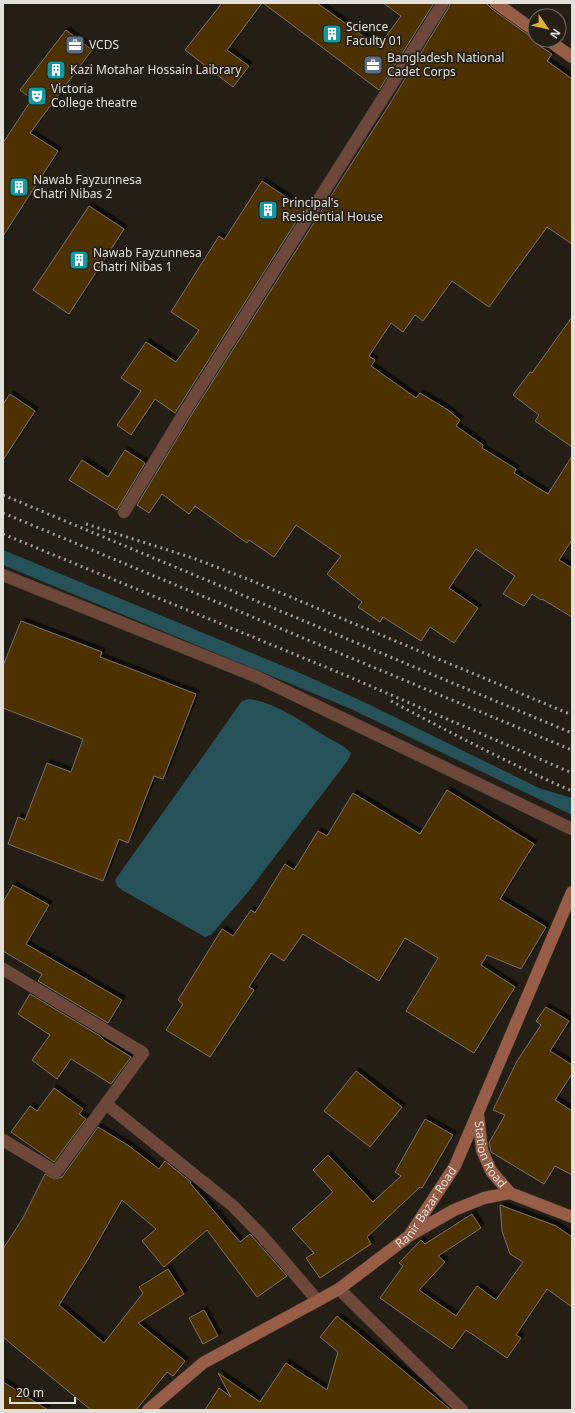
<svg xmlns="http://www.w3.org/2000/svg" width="575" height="1413" viewBox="0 0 575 1413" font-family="'Noto Sans',sans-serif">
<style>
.water{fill:#255158}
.building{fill:#4e3100;stroke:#797167;filter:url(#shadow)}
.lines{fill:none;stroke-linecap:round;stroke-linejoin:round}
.street-casing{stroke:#3f3930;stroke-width:13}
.secondary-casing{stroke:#3f3930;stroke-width:13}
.street{stroke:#6c473a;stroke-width:12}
.secondary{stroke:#975d47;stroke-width:12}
.rail{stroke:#a09b94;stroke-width:3;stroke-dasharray:2 4;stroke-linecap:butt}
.labels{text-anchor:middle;stroke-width:3.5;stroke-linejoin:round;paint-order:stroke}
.poi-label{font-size:12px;fill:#e3dfd9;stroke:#241e15;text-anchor:start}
.street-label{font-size:12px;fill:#e3dfd9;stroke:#241e15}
</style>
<defs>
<filter id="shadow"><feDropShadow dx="3.5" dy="-3.5" stdDeviation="0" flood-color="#0009"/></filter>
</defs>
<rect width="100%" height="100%" fill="#241e15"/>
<g class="water">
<polygon points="3,550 300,673 364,702 539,788 572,798 572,815 351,709 3,565"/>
<path d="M 250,699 C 277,703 302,722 325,736 C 333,741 344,745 351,753 L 348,760 L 248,892 L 211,935 L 205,937 L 122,890 L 117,886 L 115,880 L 242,701 Z"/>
</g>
<g class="building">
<polygon points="222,3 262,3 227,50 249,66 233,87 185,50"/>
<polygon points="263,3 317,3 378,47 401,16 383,3 434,3 379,90"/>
<polygon points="450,3 486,3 492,9 541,44 540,46 552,54 547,61 572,79 572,244 547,227 489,307 452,281 423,321 415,315 403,332 391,323 369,356 375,360 371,366 416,398 420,393 448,410 460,420 456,426 483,445 482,448 516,469 514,473 548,494 572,456 572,540 559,560 572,568 572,617 542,599 541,600 532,594 524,606 503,594 515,576 476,549 449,588 478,608 454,643 430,627 421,641 383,617 380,622 358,607 362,602 327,574 341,556 296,525 274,557 249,540 247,543 195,506 189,514 162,494 149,513 137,505 190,417 389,105 449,7"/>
<polygon points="66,30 92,50 30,133 58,151 3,236 3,143 32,99 20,90"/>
<polygon points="262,181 304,209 175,413 155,399 131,435 117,425 141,391 121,378 146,342 176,362 199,330 171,312 219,236 224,240"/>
<polygon points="89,206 124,229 69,314 33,290"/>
<polygon points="572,317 572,447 535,421 539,415 513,395 530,372 532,373"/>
<polygon points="10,394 35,411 3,460 3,404"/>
<polygon points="125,450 145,463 117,510 69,480 82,460 108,477"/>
<polygon points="21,621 102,652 100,657 196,694 163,779 154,776 128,843 119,839 103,881 8,844 18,817 25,820 47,763 71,772 83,739 3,708 3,666"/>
<polygon points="447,790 534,844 500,899 546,927 521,969 487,955 481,965 515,987 474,1053 406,1011 438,958 405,938 379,981 303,934 284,961 271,953 249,987 254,990 210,1057 166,1030 183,1004 178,1000 222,929 233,936 251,910 255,913 285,864 294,870 318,831 327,836 353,793 420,834"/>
<polygon points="13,885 49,905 26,944 122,1000 108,1023 38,981 42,974 3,951 3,902"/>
<polygon points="30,994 100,1036 105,1041 131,1057 111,1084 71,1059 57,1079 32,1060 50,1035 18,1014"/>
<polygon points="546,1007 569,1021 550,1051 572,1065 572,1074 555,1100 572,1111 572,1175 555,1166 544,1184 491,1152 489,1143 505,1115 493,1110 517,1061 541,1025 536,1021"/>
<polygon points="356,1071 402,1107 370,1147 324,1111"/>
<polygon points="54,1088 83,1109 79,1114 86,1119 54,1162 11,1132 30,1106 37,1111"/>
<polygon points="425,1119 453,1135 422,1188 420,1187 367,1237 371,1244 320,1278 306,1258 314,1253 292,1229 333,1192 313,1170 328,1155 373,1202 401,1176 395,1172"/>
<polygon points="98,1127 129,1146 159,1169 165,1161 191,1182 190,1183 240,1242 250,1234 287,1276 257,1297 207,1230 164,1267 142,1241 156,1229 122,1200 88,1259 59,1305 104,1343 143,1293 139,1287 168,1269 184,1294 138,1323 185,1361 173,1376 167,1372 136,1410 91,1410 3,1337 3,1249 23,1218 45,1174 55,1179 62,1177"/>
<polygon points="500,1205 556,1226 572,1237 572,1307 547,1289 516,1335 521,1338 507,1358 466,1330 452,1349 380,1298 403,1266 399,1263 421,1240 425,1244 472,1214 481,1228 438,1256 445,1262 419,1290 456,1316 477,1286 496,1300 523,1262 510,1254 502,1231"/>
<polygon points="204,1310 218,1336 203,1344 189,1318"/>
<polygon points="337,1316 451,1410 205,1410 219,1388 231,1397 218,1373 260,1402 286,1363 327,1390 338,1352 320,1337"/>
<polygon points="3,1382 48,1410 3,1410"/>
</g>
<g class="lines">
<g class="street-casing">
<g id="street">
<polyline points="124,512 184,413 443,3"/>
<polyline points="3,575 257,677 572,829"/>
<polyline points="3,969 143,1053 56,1172 3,1140"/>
<polyline points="106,1104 233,1206 264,1238 317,1300"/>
<polyline points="339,1289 462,1410"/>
</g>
</g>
<g class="secondary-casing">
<g id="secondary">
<polyline points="496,3 535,31"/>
<polyline points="548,40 572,57"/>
<path id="s1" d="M 478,1114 L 482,1150 L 491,1171 L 510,1193 L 572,1217"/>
<polyline points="412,1234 454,1210 484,1198 510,1193"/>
<path id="s2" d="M 148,1410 L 203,1363 L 339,1289 L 409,1236 L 455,1166 L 572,892"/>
</g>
</g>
<use href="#street" class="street"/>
<use href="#secondary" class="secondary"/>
<g class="rail">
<polyline points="3,495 572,733"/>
<polyline points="3,513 572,750"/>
<polyline points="86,524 193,558 250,580 572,715"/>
<polyline points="3,534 340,673 572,773"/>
<path d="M 391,701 C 451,733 510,764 572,791"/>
</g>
</g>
<defs>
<g id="building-square" transform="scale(1)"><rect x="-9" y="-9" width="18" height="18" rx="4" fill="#0f9aa8" stroke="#241e15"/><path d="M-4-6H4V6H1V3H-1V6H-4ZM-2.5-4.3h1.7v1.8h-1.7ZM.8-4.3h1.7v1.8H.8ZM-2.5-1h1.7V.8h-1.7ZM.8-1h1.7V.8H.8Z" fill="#fff"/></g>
<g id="office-square" transform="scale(1)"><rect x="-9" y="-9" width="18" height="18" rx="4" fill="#5c6f8a" stroke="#241e15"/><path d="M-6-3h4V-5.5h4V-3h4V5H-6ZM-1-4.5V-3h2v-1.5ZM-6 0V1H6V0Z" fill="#fff"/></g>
<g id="theatre-square" transform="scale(1)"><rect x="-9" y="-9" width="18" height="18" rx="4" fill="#0f9aa8" stroke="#241e15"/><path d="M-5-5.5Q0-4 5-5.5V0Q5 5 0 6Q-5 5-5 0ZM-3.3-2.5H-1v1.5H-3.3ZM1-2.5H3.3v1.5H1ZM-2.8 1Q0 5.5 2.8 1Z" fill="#fff"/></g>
</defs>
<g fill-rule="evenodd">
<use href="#building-square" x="332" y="34"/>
<use href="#office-square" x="75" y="45"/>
<use href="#office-square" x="373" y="65"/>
<use href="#building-square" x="56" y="70"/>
<use href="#theatre-square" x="37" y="96"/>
<use href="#building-square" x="19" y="187"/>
<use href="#building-square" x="268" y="210"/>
<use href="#building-square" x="79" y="260"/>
</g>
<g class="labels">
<g class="poi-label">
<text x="346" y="31">Science<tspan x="346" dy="14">Faculty 01</tspan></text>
<text x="89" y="49">VCDS</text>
<text x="387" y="62">Bangladesh National<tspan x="387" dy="14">Cadet Corps</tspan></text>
<text x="70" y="74">Kazi Motahar Hossain Laibrary</text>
<text x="51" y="93">Victoria<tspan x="51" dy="14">College theatre</tspan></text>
<text x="33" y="184">Nawab Fayzunnesa<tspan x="33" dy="14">Chatri Nibas 2</tspan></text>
<text x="282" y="207">Principal's<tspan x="282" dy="14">Residential House</tspan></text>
<text x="93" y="257">Nawab Fayzunnesa<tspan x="93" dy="14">Chatri Nibas 1</tspan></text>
</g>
<g class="street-label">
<text dy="4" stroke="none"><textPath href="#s1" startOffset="43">Station Road</textPath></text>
<text dy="4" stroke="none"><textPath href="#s2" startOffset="348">Ranir Bazar Road</textPath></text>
</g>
</g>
<rect width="575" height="1413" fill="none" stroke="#e3dfd9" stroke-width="8"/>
<g transform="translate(547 28) rotate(124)"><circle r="19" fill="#241e15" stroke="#706b63"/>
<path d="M0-3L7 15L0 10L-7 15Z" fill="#e1af34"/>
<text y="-6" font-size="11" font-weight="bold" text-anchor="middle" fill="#e3dfd9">N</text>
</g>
<path d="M10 1397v6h65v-6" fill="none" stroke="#e3dfd9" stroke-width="2"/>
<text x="16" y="1397" font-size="12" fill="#e3dfd9" stroke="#241e15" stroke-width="3" paint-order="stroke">20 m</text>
</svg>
